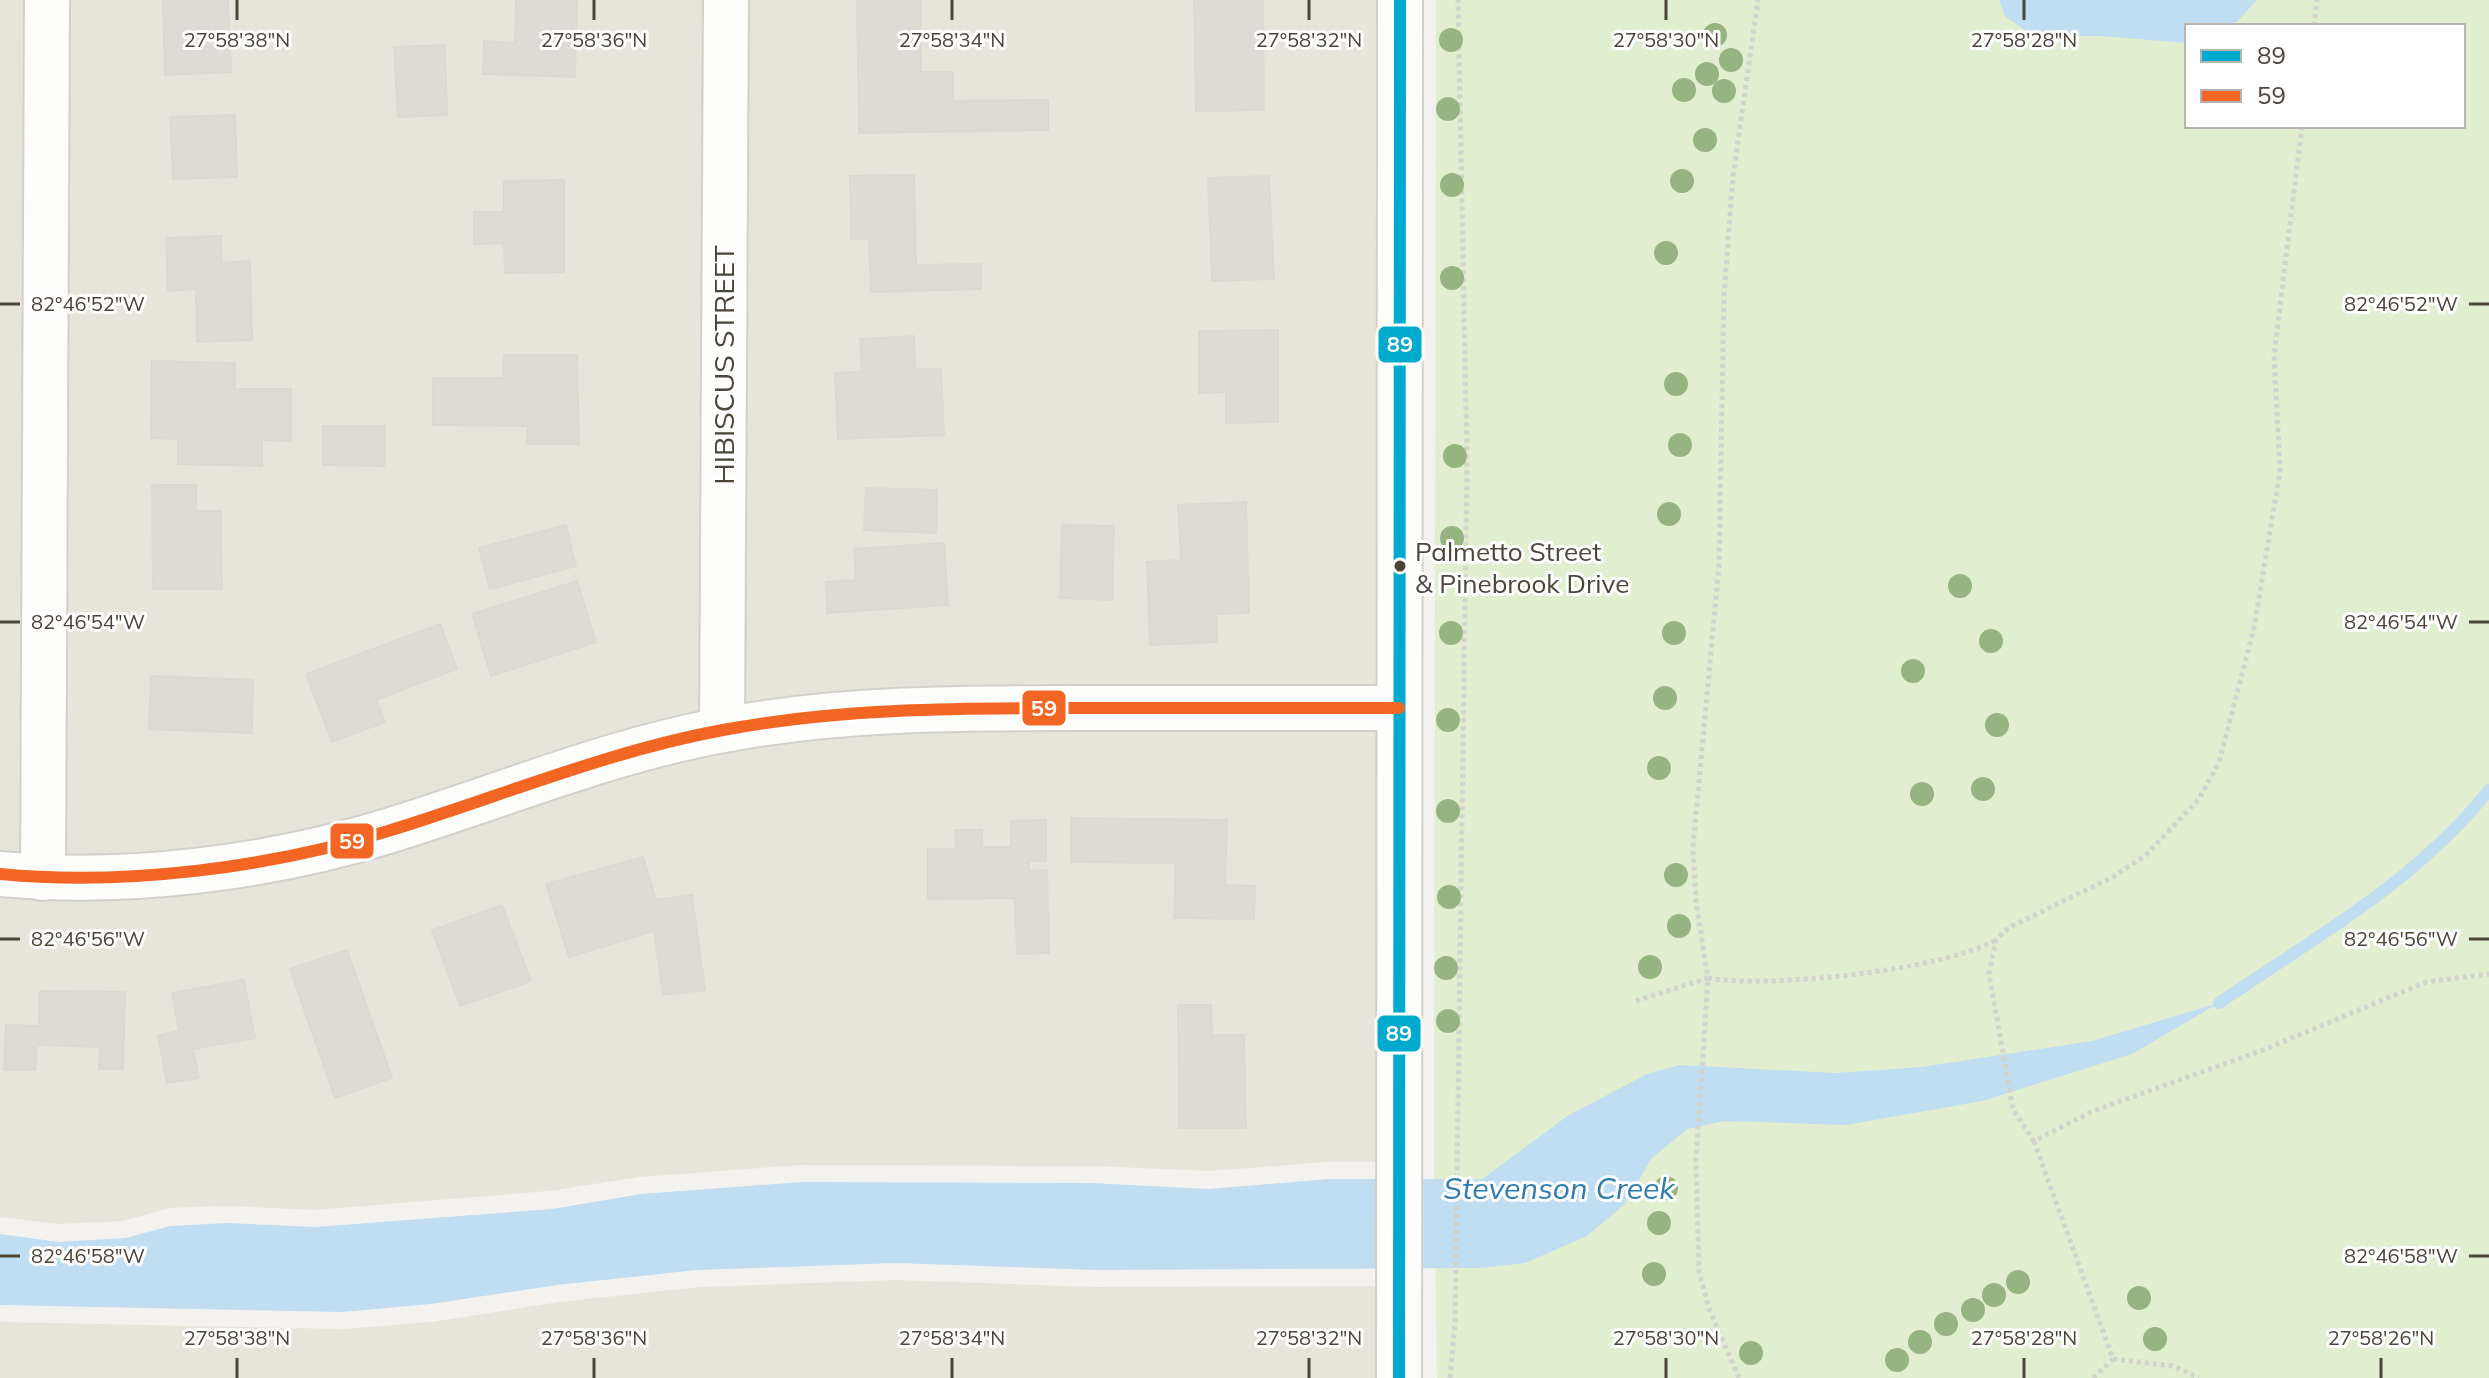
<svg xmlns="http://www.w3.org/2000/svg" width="2489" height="1378" viewBox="0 0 2489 1378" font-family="Mulish,sans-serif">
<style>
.residential{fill:#e7e4dc}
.green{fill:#e1eecf;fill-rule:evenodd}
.water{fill:#c0ddf1}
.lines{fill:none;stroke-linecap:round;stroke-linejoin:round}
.stream{stroke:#c0ddf1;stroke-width:12}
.building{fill:#dedbd6;stroke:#dcd9d4;stroke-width:2}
.minor-casing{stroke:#d2d0cb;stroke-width:48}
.tertiary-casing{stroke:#d2d0cb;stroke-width:48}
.path{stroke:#d3d2cc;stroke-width:5;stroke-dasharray:4 4;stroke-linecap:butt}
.minor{stroke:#fdfdfc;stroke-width:44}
.tertiary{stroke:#fdfdfc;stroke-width:44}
.bus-1-casing{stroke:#fff;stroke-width:18}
.bus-2-casing{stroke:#fff;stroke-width:18}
.bus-1{stroke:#00a9ce;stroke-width:12}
.bus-2{stroke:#f26522;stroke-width:12}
.tree{fill:#96b382}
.ticks{fill:none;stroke:#4b4439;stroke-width:3}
.bus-dot{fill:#4b4439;stroke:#fff;stroke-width:3}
.labels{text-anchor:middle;stroke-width:6;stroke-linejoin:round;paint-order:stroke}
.bus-label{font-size:26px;fill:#4b4439;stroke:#fff;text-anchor:start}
.street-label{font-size:28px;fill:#4b4439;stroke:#fff}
.water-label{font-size:30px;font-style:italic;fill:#2e7ab2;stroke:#fff}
.ticks-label{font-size:20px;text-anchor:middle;fill:#4b4439;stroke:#fff;stroke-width:6;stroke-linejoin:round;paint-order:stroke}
.line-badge{stroke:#fff;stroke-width:3}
.badge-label{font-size:22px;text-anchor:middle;font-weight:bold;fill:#fff}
</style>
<rect width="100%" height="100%" fill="#f4f2ee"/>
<g class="residential">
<polygon points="0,0 24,0 21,856 0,854"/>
<polygon points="69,0 704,0 699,714 378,813 283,837 156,854 66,857"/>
<polygon points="749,0 1378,0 1377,688 932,688 813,697 745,706"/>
<polygon points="936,728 1377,728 1376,1162 1327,1162 1209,1171 1092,1166 800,1165 640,1177 549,1191 314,1210 228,1206 169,1208 123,1221 59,1224 0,1217 0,894 21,898 159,894 725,749 744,750 818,737"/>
<polygon points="896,1280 1097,1287 1376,1286 1375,1378 0,1378 0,1322 344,1329 432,1322 559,1302 699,1287"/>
</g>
<path class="green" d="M 1436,0 L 2489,0 L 2489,1378 L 1437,1378 L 1434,1171 ZM 2187,26 L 2463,26 L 2463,126 L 2187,126 Z"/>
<g class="water">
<polygon points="1999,0 2257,0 2233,26 2187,26 2187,43 2101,36 2033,36 2005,16"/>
<polygon points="2219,1003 2132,1054 1982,1101 1846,1125 1724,1121 1687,1129 1651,1159 1625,1204 1587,1236 1525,1263 1481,1268 1097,1270 896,1263 697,1270 557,1285 431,1304 342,1312 0,1305 0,1234 59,1242 126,1238 170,1226 227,1223 315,1227 552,1209 641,1194 802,1182 1091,1183 1209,1189 1329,1179 1482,1179 1569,1115 1647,1074 1680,1065 1836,1073 1922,1067 2092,1041"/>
</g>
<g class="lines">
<path class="stream" d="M 2219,1003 C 2314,938 2417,881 2489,790"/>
</g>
<g class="building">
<polygon points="163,0 228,0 231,72 165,75"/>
<polygon points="516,0 577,0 575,77 483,74 484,41 515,43"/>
<polygon points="857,0 920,0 921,72 953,72 953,101 1048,100 1048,130 859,133"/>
<polygon points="1194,0 1263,0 1264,110 1196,111"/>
<polygon points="445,45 447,115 398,117 394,47"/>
<polygon points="235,115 237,177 173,179 170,117"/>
<polygon points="914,175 916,265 981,264 981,289 871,292 869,239 851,239 850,176"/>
<polygon points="1269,176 1274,279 1212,281 1208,178"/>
<polygon points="564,180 564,272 505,273 504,243 474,244 474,212 504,212 504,181"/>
<polygon points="221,236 222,263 250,261 252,340 197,342 196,289 168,291 166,238"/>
<polygon points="1278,330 1278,422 1226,423 1226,392 1199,393 1199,331"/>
<polygon points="914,336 915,369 941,369 944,435 838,439 835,373 862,372 860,339"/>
<polygon points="504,355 577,355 579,444 527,444 528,426 433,425 433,378 503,378"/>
<polygon points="152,361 235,363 235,389 291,389 291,441 262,440 262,466 178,464 178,439 151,438"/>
<polygon points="323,426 385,426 384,466 323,465"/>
<polygon points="152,485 196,485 196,511 221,511 222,589 153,589"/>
<polygon points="866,488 937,490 936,533 864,530"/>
<polygon points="1246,502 1249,613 1216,614 1217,642 1150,645 1147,562 1181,560 1178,505"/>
<polygon points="566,525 576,566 490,589 479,548"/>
<polygon points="1062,525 1114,526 1112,600 1060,598"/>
<polygon points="944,543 948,605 827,613 826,582 856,580 854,549"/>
<polygon points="577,581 596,642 491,676 472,614"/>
<polygon points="440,624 457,669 376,700 385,722 332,742 306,674"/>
<polygon points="151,676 253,680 252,733 149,729"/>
<polygon points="1071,818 1227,820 1225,885 1255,886 1254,919 1174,918 1176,863 1071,862"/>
<polygon points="1046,820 1046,861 1029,861 1029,871 1047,870 1049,953 1017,954 1015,898 928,899 928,849 956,849 955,830 982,830 982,847 1011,847 1011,821"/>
<polygon points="643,857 656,900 692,895 705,990 663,995 654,931 569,957 546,884"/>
<polygon points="502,905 531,981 460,1006 432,930"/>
<polygon points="347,950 392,1078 335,1098 290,969"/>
<polygon points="244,980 255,1038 193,1049 199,1078 167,1083 158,1035 179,1031 172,993"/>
<polygon points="40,991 125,992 123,1069 99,1069 100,1047 37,1045 35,1070 4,1070 6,1025 39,1026"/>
<polygon points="1178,1005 1211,1005 1212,1035 1244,1035 1246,1128 1179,1128"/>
</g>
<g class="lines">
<g class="minor-casing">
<g id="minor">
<polyline points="722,730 726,0"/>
<path d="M 0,874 C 124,886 269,868 388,831 C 499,797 608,751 723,730 C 840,708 959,708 1078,708 C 1185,708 1292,708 1399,708"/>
<polyline points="43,878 47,0"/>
</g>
</g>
<g class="tertiary-casing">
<polyline id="tertiary" points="1399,1378 1400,0"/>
</g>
<g class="path">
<polyline points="2314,26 2317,0"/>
<polyline points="2302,126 2274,355 2280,472 2254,628 2219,762 2199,799 2146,855 2111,878 2010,927 1996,939 1989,974 2013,1110 2034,1141 2093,1111 2263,1050 2426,982 2489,974"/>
<polyline points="1636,1001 1708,978 1696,902 1693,846 1719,565 1724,295 1733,176 1758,0"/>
<polyline points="2034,1141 2113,1359 2173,1366 2199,1378"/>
<polyline points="1450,1378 1455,1322 1467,459 1458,0"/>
<path d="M 1739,1378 L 1709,1308 L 1699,1272 L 1696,1161 L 1708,978 C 1768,989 1941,970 1994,941"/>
<polyline points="2093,1378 2113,1359"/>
</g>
<use href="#minor" class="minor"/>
<use href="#tertiary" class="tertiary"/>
<g class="bus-1-casing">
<polyline id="bus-1" points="1399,1378 1400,0"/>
</g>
<g class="bus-2-casing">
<path id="bus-2" d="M 0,874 C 124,886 269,868 388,831 C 499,797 608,751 723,730 C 840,708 959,708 1078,708 C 1185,708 1292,708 1399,708"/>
</g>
<use href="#bus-1" class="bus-1"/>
<use href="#bus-2" class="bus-2"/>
</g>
<g class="tree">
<circle cx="1715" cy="35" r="12"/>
<circle cx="1451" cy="40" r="12"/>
<circle cx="1731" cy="60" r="12"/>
<circle cx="1707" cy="74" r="12"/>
<circle cx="1684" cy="90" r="12"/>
<circle cx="1724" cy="91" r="12"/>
<circle cx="1448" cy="109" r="12"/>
<circle cx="1705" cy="140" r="12"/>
<circle cx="1682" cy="181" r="12"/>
<circle cx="1452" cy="185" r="12"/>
<circle cx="1666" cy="253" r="12"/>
<circle cx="1452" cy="278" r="12"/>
<circle cx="1676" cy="384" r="12"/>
<circle cx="1680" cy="445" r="12"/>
<circle cx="1455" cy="456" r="12"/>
<circle cx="1669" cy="514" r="12"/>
<circle cx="1452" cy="538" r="12"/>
<circle cx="1960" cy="586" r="12"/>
<circle cx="1451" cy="633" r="12"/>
<circle cx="1674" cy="633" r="12"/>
<circle cx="1991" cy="641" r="12"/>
<circle cx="1913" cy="671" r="12"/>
<circle cx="1665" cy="698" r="12"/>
<circle cx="1448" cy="720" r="12"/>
<circle cx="1997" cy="725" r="12"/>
<circle cx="1659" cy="768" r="12"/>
<circle cx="1983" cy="789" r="12"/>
<circle cx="1922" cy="794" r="12"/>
<circle cx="1448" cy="811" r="12"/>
<circle cx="1676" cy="875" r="12"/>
<circle cx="1449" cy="897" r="12"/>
<circle cx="1679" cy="926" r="12"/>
<circle cx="1650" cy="967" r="12"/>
<circle cx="1446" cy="968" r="12"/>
<circle cx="1448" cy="1021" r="12"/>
<circle cx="1666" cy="1188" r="12"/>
<circle cx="1659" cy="1223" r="12"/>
<circle cx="1654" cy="1274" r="12"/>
<circle cx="2018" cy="1282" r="12"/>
<circle cx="1994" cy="1295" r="12"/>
<circle cx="2139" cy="1298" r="12"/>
<circle cx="1973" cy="1310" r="12"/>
<circle cx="1946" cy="1324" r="12"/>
<circle cx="2155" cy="1339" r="12"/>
<circle cx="1920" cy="1342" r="12"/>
<circle cx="1751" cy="1353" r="12"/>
<circle cx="1897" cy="1360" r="12"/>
</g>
<path class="ticks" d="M 237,0 L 237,20M 594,0 L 594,20M 952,0 L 952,20M 1309,0 L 1309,20M 1666,0 L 1666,20M 2024,0 L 2024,20M 0,304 L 20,304M 2469,304 L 2489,304M 0,622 L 20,622M 2469,622 L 2489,622M 0,939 L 20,939M 2469,939 L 2489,939M 0,1256 L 20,1256M 2469,1256 L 2489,1256M 237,1358 L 237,1378M 594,1358 L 594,1378M 952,1358 L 952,1378M 1309,1358 L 1309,1378M 1666,1358 L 1666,1378M 2024,1358 L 2024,1378M 2381,1358 L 2381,1378"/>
<circle class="bus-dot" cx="1400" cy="566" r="7"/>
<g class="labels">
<g class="bus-label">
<text x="1415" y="561">Palmetto Street<tspan x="1415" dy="32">&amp; Pinebrook Drive</tspan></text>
</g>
<g class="street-label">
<text transform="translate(724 365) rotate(-90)" y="10">HIBISCUS STREET</text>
</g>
<g class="water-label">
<text x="1559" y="1199">Stevenson Creek</text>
</g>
</g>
<g class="ticks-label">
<text x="237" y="47">27°58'38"N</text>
<text x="594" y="47">27°58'36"N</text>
<text x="952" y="47">27°58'34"N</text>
<text x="1309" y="47">27°58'32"N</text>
<text x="1666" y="47">27°58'30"N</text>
<text x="2024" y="47">27°58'28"N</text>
<text x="2401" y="311">82°46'52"W</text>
<text x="88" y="311">82°46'52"W</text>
<text x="2401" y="629">82°46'54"W</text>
<text x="88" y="629">82°46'54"W</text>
<text x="2401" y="946">82°46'56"W</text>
<text x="88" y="946">82°46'56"W</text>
<text x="2401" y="1263">82°46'58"W</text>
<text x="88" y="1263">82°46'58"W</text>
<text x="237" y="1345">27°58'38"N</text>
<text x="594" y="1345">27°58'36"N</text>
<text x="952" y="1345">27°58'34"N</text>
<text x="1309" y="1345">27°58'32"N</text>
<text x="1666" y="1345">27°58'30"N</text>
<text x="2024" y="1345">27°58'28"N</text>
<text x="2381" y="1345">27°58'26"N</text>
</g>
<g class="line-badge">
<rect x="1377" y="325" width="46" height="39" rx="8" fill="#00a9ce"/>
<rect x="1021" y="689" width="46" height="38" rx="8" fill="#f26522"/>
<rect x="329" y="822" width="46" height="38" rx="8" fill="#f26522"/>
<rect x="1376" y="1014" width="46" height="39" rx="8" fill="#00a9ce"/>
</g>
<g class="badge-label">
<text x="1400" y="352">89</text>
<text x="1044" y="716">59</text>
<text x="352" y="849">59</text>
<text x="1399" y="1041">89</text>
</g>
<rect x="2185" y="24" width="280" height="104" fill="#ffffff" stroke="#b7b4b0" stroke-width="2"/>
<rect x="2201" y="50" width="40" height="12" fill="#00a9ce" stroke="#b7b4b0" stroke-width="2"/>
<text x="2257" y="64" font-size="24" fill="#4b4439">89</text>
<rect x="2201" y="90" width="40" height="12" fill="#f26522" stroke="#b7b4b0" stroke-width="2"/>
<text x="2257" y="104" font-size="24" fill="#4b4439">59</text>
</svg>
